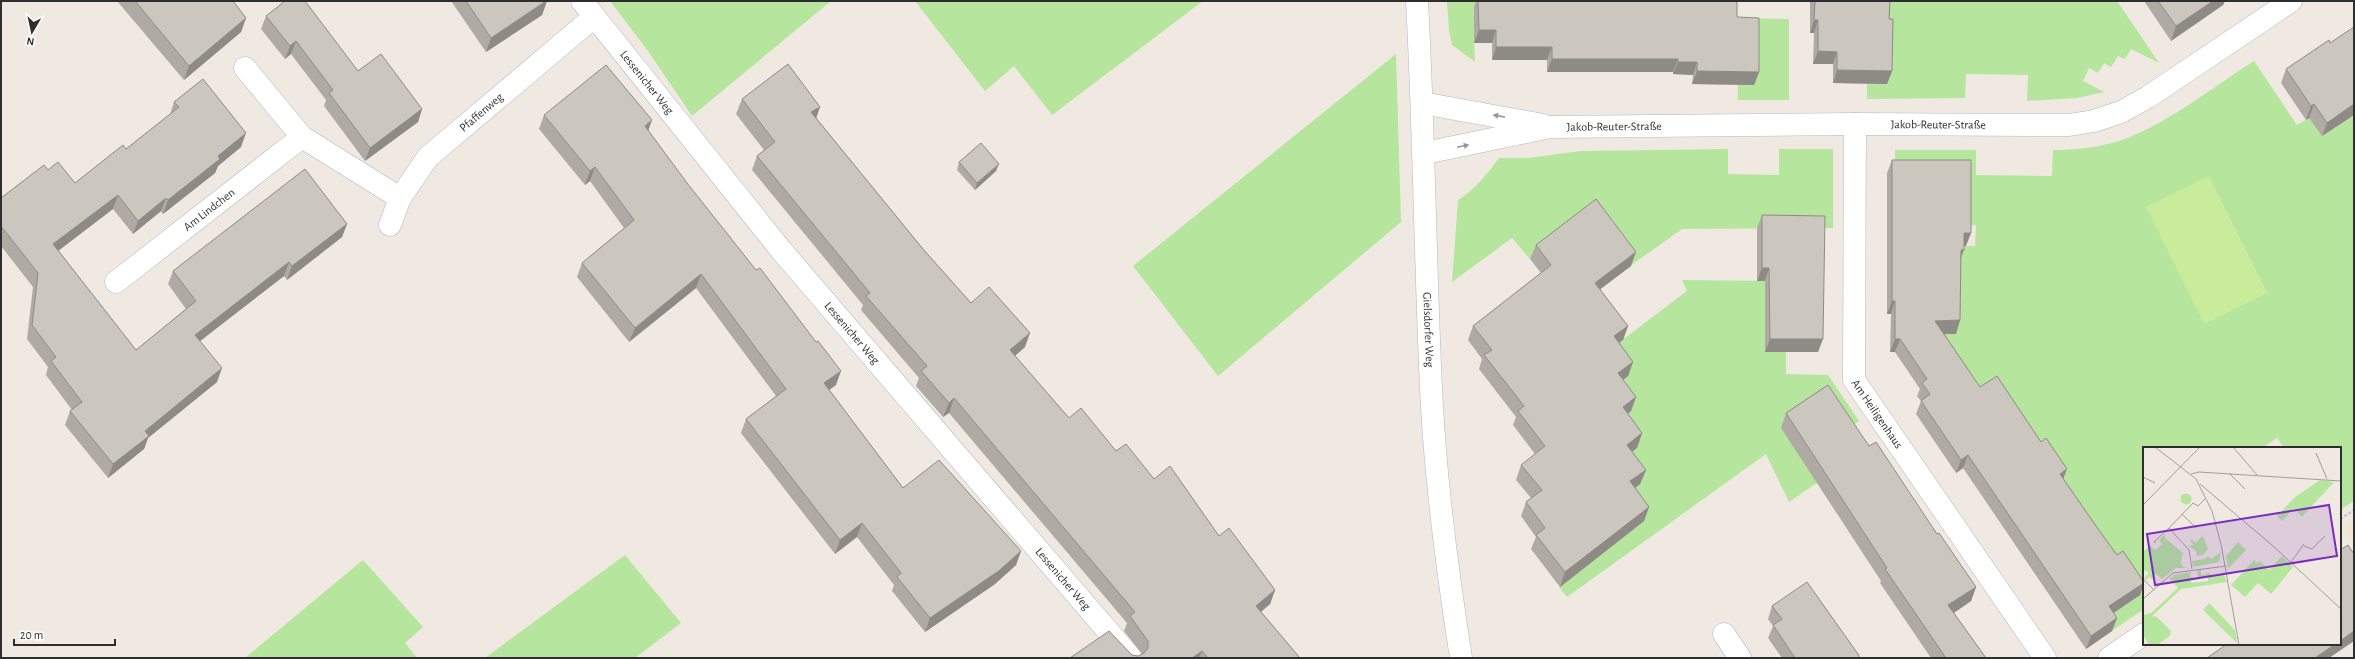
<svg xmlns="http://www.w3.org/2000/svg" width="2355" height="659" viewBox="0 0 2355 659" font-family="'Alegreya Sans',sans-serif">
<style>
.education{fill:#f0e6d1}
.green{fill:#b6e59e}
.pitch{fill:#c9ec9a}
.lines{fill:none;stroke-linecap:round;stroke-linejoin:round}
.street-casing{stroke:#b4b7c1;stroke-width:23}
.secondary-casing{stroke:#b4b7c1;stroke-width:23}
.path{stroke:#c9c9c9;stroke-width:2.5;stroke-dasharray:3 2;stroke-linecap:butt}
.street{stroke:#fff;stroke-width:22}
.secondary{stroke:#fff;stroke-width:22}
.wall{fill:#afaba4}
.shaded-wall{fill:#8e8b86}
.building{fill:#cbc7bf;stroke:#8e8b86}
.oneway{fill:#969696}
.labels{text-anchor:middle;stroke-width:3;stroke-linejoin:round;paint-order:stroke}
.street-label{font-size:12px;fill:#2e2e2e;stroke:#fff}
.inset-road{fill:none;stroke:#a29e99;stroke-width:1}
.view{fill:#7b2cbf;fill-opacity:0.15;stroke:#7b2cbf;stroke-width:2}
.inset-edge{fill:none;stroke:#2e2e2e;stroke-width:2}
</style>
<rect width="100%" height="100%" fill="#efe9e1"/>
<polygon class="education" points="2354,520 2354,543 2343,527"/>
<g class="green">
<polygon points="610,1 831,1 692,116 648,51"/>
<polygon points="915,1 1203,1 1052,115 1014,66 985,91"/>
<polygon points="1447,1 1505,1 1474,43 1475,62 1452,45 1449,30"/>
<polygon points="1668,1 1733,18 1789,19 1789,100 1738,100 1738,85 1754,85 1755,30 1673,72 1658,72"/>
<polygon points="1885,1 2117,1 2159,63 2131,49 2125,59 2118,56 2111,67 2104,63 2098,73 2089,68 2083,81 2104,92 2077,98 2027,101 2028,75 1966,74 1965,98 1867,99 1867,84"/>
<polygon points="1396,54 1401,222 1218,376 1133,266"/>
<path d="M 2254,61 L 2297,125 L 2309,118 L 2322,136 L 2354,115 L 2354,501 L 2340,510 L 2340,448 L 2284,448 L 2277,438 L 2262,448 L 2144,448 L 2144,609 L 2112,631 L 2104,619 L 2139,595 L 1976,399 L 1916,334 L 1955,334 L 1960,246 L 1975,246 L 1976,225 L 1966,226 L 1895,173 L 1895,150 L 1976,150 L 1976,175 L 2052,176 L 2053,150 C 2074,150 2095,148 2116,142 C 2162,128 2213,87 2254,61 Z"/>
<path d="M 1728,149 L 1728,174 L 1779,175 L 1779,149 L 1833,149 L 1833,228 L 1682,229 L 1630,266 L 1590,214 L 1530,259 L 1512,238 L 1452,282 L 1458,200 C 1476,189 1486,175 1499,158 L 1528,158 L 1581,151 Z"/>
<polygon points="1682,280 1769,281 1765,352 1786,352 1786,374 1828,375 1859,421 1844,431 1818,482 1789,502 1766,454 1567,597 1559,587 1583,568 1622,459 1609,350 1687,291"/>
<polygon points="625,555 681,623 635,658 485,658"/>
<polygon points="363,560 423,627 405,643 417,658 245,658"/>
</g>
<polygon class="pitch" points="2209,176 2267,293 2204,324 2146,207"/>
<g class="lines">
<g class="street-casing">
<g id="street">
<path id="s1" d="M 582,1 L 781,250 L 1131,658"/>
<polyline points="245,68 302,137"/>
<polyline points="1422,103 1543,125"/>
<path id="s2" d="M 1855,124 L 1854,380 L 2045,658"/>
<path id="s3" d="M 1425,153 L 1550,127 L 1855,124 L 2042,125 L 2069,125 L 2094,121 L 2121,112 L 2148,97 L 2291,1"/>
<path id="s4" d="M 390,225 L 400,198 L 428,157 L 594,17"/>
<path id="s5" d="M 116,282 L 302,137 L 400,198"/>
<polyline points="1724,634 1740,658"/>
<polyline points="2109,658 2144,634"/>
</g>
</g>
<g class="secondary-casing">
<g id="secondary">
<path id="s6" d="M 1417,1 C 1424,130 1425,259 1431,388 C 1435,478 1447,569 1461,658"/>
</g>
</g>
<polyline class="path" points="2340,519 2354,510"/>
<use href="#street" class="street"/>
<use href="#secondary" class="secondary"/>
</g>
<g class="wall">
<polygon points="117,1 233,1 246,18 241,32 184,80"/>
<polygon points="451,1 547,1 542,15 486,52"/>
<polygon points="1476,1 1737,1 1737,17 1759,72 1754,85 1692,84 1693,75 1673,74 1673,72 1547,72 1547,60 1492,60 1492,43 1474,43 1474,7"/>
<polygon points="1810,1 1890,1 1889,19 1892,71 1887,84 1833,83 1833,64 1813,64 1814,33 1810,33"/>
<polygon points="2144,1 2225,1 2223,5 2171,41"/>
<polygon points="266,16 422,109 418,122 365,161 324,106 326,100 291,54 285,59 261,29"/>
<polygon points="2286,69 2354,115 2322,136 2309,118 2306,120 2281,83"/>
<polygon points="742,99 816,118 923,249 971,303 1025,347 1015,356 1069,418 1154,479 1219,536 1275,590 1270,604 1261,612 1300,658 1070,658 1132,655 1138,656 1142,654 1124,631 1127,623 949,413 943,417 916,386 919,378 861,310 863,305 752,170 757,156 764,150 736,114"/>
<polygon points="174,102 241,147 218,166 215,173 163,214 161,211 133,234 113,209 58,250 136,350 186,309 168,284 173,271 347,224 342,237 287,280 284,276 199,341 217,382 148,438 144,449 108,478 65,425 70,411 72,410 46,375 48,367 27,339 33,287 1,246 1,198 48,170 75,183 126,149 170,115"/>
<polygon points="544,115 648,131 836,385 829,390 903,488 1021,551 1016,565 995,584 925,632 892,591 894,585 857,537 835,554 741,433 746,419 776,396 696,288 629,342 577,277 582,263 624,228 590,181 585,185 539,129"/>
<polygon points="1892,160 1966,246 1964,246 1961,260 1960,320 1956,334 1944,334 1980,387 2063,479 2096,526 2117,555 2144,582 2144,583 2140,595 2114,613 2117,618 2112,631 2086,649 1963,468 1956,473 1916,414 1921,401 1917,396 1920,389 1895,352 1890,352 1891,314 1887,314 1887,173"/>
<polygon points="959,162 996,171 975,190 957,170"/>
<polygon points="1762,215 1818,352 1765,352 1765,281 1757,281 1757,228"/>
<polygon points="1536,245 1631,266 1600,289 1628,326 1623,340 1619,343 1633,362 1628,376 1623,380 1636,397 1631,411 1628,414 1642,433 1637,448 1632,452 1646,470 1640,484 1635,488 1649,507 1644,521 1560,587 1531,549 1536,537 1521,516 1526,502 1531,498 1516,480 1521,465 1535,454 1513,425 1516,417 1479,369 1482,359 1468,340 1473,326 1541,273 1530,259"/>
<polygon points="1786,413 1869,446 1937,534 1976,587 1971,601 1954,613 1986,658 1931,658 1880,583 1881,581 1781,428"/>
<polygon points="1772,606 1860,658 1782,658 1768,638 1773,626 1768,619"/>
</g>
<g class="shaded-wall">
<polygon points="547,1 542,15 486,52 491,38"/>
<polygon points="2213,1 2225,1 2223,5 2171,41 2176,26"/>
<polygon points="246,18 241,32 184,80 189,66"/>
<polygon points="1814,20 1818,20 1814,33 1810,33"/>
<polygon points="1479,30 1496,30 1492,43 1474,43"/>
<polygon points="296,41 291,54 285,59 290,46"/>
<polygon points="1496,47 1552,47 1547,60 1492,60"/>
<polygon points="1818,51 1837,52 1833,64 1813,64"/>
<polygon points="1552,59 1678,59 1673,72 1547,72"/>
<polygon points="1678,62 1697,62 1693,75 1673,74"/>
<polygon points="1837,70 1892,71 1887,84 1833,83"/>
<polygon points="1697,71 1759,72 1754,85 1692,84"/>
<polygon points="2314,104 2309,118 2306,120 2311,106"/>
<polygon points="2354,104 2354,115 2322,136 2327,123"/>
<polygon points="820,107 815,122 811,112"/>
<polygon points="422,109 418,122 365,161 370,148"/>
<polygon points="652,120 647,134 645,126"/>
<polygon points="246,133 241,147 218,166 215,173 163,214 168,200 218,156"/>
<polygon points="999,164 996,171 975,190 977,183"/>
<polygon points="595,167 590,181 585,185 590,171"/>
<polygon points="118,195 113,209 49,258 53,244"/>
<polygon points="166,198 161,211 133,234 138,221"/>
<polygon points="347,224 342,237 287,280 292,266"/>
<polygon points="1964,233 1971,233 1966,246 1960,246"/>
<polygon points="1961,250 1964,250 1959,263"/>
<polygon points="1636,252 1631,266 1590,297 1595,283"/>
<polygon points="289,262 284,276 190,349 195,335"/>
<polygon points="1762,268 1769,268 1765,281 1757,281"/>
<polygon points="701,274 696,288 629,342 635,328"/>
<polygon points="1892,301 1895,301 1891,314 1887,314"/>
<polygon points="1960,320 1956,334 1931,334 1935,321"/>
<polygon points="1628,326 1623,340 1609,350 1614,336"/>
<polygon points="1030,333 1025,347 1004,365 1010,350"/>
<polygon points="1770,339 1823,339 1818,352 1765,352"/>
<polygon points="1895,339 1900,339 1895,352 1890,352"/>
<polygon points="1633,362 1628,376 1613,387 1618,373"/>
<polygon points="222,368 217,382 148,438 144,449 108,478 113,464 145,431"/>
<polygon points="841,371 836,385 819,397 824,383"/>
<polygon points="1636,397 1631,411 1617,422 1623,407"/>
<polygon points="954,398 949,413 943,417 949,403"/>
<polygon points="1642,433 1637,448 1622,459 1627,445"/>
<polygon points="1968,455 1963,468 1956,473 1961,460"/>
<polygon points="2067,469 2062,482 2060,474"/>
<polygon points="1646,470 1640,484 1625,496 1630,481"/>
<polygon points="1649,507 1644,521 1560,587 1565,572"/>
<polygon points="862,523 857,537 835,554 840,540"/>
<polygon points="1021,551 1016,565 995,584 925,632 930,618"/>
<polygon points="2144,583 2140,595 2104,619 2109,606"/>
<polygon points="1976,587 1971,601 1943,620 1948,605"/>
<polygon points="1275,590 1270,604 1251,620 1256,606"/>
<polygon points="2117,618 2112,631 2086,649 2091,636"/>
<polygon points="2354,631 2354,641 2329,658 2315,658 2335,644 2340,644 2340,641"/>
<polygon points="1202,651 1199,658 1192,658"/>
</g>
<g class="building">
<polygon points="135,1 233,1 246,18 189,66"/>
<polygon points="285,1 305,1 358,71 381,54 422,109 370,148 329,93 333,90 296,41 290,46 266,16"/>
<polygon points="466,1 546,1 491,38"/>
<polygon points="1478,1 1737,1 1737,17 1759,18 1759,72 1697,71 1697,62 1678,62 1678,59 1552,59 1552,47 1496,47 1496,30 1479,30"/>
<polygon points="1815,1 1890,1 1889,19 1893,19 1892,71 1837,70 1837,52 1818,51 1818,20 1814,20"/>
<polygon points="2158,1 2213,1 2176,26"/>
<polygon points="2354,27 2354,104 2327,123 2314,104 2311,106 2286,69 2329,40 2330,43"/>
<polygon points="788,64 820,107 811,112 923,249 971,303 989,287 1030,333 1010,350 1069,418 1081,408 1116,451 1126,444 1154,479 1170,466 1219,536 1229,528 1275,590 1256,606 1300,658 1208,658 1202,651 1192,658 1070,658 1109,631 1132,655 1138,656 1144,653 1148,648 1148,641 1130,616 1135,612 954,398 949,403 921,371 927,366 866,296 870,293 757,156 775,142 742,99"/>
<polygon points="606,65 652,120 645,126 687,183 756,270 760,268 816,342 818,341 841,371 824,383 903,488 939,460 1021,551 1000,570 930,618 897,577 901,573 862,523 840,540 746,419 786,389 701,274 635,328 582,263 634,220 595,167 590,171 544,115"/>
<polygon points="203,79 246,133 218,156 220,159 168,200 166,198 138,221 118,195 53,244 136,350 196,301 173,271 305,169 347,224 292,266 289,262 195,335 222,368 145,431 149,436 113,464 70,411 82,402 51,361 56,357 32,325 38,273 1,226 1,198 44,165 48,170 58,162 75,183 123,145 126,149 179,107 174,102"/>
<polygon points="981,143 999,164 977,183 959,162"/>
<polygon points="1892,160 1971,160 1971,233 1964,233 1964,250 1961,250 1960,320 1935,321 1980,387 1997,376 2041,442 2046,438 2067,469 2060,474 2096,526 2117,555 2123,551 2144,582 2144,583 2109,606 2117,618 2091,636 1968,455 1961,460 1921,401 1930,394 1922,383 1927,379 1900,339 1895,339 1895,301 1892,301"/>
<polygon points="1596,199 1636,252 1595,283 1628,326 1614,336 1633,362 1618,373 1636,397 1623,407 1642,433 1627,445 1646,470 1630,481 1649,507 1565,572 1536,535 1545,528 1526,502 1542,490 1521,465 1545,446 1518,411 1524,406 1484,355 1492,350 1473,326 1551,265 1536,245"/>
<polygon points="1762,215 1825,216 1823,339 1770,339 1769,268 1762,268"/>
<polygon points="1828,385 1869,446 1876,442 1937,534 1939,533 1976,587 1948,605 1986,658 1946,658 1885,569 1887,568 1786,413"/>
<polygon points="2348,545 2354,554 2354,631 2340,641 2340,550"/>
<polygon points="1807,582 1858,654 1860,658 1795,658 1773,625 1782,619 1772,606"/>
<polygon points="2227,644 2335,644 2315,658 2207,658"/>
</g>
<defs><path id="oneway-solid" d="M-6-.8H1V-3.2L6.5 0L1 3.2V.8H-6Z"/></defs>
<g class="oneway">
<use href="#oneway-solid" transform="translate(1499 116) rotate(-169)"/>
<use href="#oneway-solid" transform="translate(1463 146) rotate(-12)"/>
</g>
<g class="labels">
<g class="street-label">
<text dy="4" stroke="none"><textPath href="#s1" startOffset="104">Lessenicher Weg</textPath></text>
<text dy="4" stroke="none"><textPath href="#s4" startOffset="148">Pfaffenweg</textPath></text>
<text dy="4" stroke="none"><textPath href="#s3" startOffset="516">Jakob-Reuter-Straße</textPath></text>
<text dy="4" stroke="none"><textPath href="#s3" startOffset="192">Jakob-Reuter-Straße</textPath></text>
<text dy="4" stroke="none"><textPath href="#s5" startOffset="118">Am Lindchen</textPath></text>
<text dy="4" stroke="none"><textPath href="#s6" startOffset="329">Gielsdorfer Weg</textPath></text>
<text dy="4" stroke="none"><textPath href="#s1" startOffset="428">Lessenicher Weg</textPath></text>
<text dy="4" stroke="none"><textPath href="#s2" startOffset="297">Am Heiligenhaus</textPath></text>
<text dy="4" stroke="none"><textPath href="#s1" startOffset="752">Lessenicher Weg</textPath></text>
</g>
</g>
<g transform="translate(2143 447)">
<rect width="198" height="198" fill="#efe9e1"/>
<path d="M 177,33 L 191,35 L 159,70 L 151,61 L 139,74 L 134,69 L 151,51 ZM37.5 52a5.5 5.5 0 1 1 11 0a5.5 5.5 0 1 1-11 0ZM 66,83 L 60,89 L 65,102 L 60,108 L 54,109 L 53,104 L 45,99 L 51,98 L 47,94 L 49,92 L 52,96 ZM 23,86 L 21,90 L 41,107 L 39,108 L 38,116 L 40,120 L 45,121 L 33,121 L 19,132 L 13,127 L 9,132 L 7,130 L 3,133 L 1,131 L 6,126 L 0,122 L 0,105 L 7,98 L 12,103 L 19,97 L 16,93 ZM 95,95 L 103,103 L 85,122 L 83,109 ZM 78,105 L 76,115 L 50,120 L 49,114 L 61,112 L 65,109 L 68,112 ZM 139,109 L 150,120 L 128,147 L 115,136 L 102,150 L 88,138 L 111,113 L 115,116 L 117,114 L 126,123 ZM 54,123 L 58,123 L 58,128 L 64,127 L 65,124 L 67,129 L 74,129 L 80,127 L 79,123 L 84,135 L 38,142 L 9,169 L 14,170 L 28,184 L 27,189 L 14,198 L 6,198 L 0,188 L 0,168 L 8,166 L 35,141 L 26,131 L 31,129 L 30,128 L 48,125 L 47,130 L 52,130 L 48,131 L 48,136 L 65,134 L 65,130 L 55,130 ZM 66,156 L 92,183 L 94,196 L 60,163 Z" fill="#b6e59e"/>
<path class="inset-road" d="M 12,0 L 53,32 L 69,64 L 78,97 L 96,198M 90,0 L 114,28M 173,6 L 184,32M 86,26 L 102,42M 48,27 L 56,25 L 198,34M 0,30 L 12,36M 57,37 L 130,99 L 198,162M 0,58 L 57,0M 39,67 L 53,81M 26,81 L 50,56 L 55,59 L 63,51M 13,96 L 11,95 L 26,81 L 46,103 L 49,122M 161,99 L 169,102 L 182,89M 148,115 L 161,97M 0,132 L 11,143M 0,152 L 30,126 L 83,119"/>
<path class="view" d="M 186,58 L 194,109 L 12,138 L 4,87 Z"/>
<rect width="198" height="198" class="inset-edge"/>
</g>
<rect width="2355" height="659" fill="none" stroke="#2e2e2e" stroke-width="4"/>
<g transform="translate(32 32) rotate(189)" stroke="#ffffff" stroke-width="3" paint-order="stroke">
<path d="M0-3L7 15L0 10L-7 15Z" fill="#2e2e2e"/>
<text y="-6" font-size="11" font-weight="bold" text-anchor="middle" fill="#2e2e2e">N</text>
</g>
<path d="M14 639v6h101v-6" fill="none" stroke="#2e2e2e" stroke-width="2"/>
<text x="20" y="639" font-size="12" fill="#2e2e2e" stroke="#ffffff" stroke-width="3" paint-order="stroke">20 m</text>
</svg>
